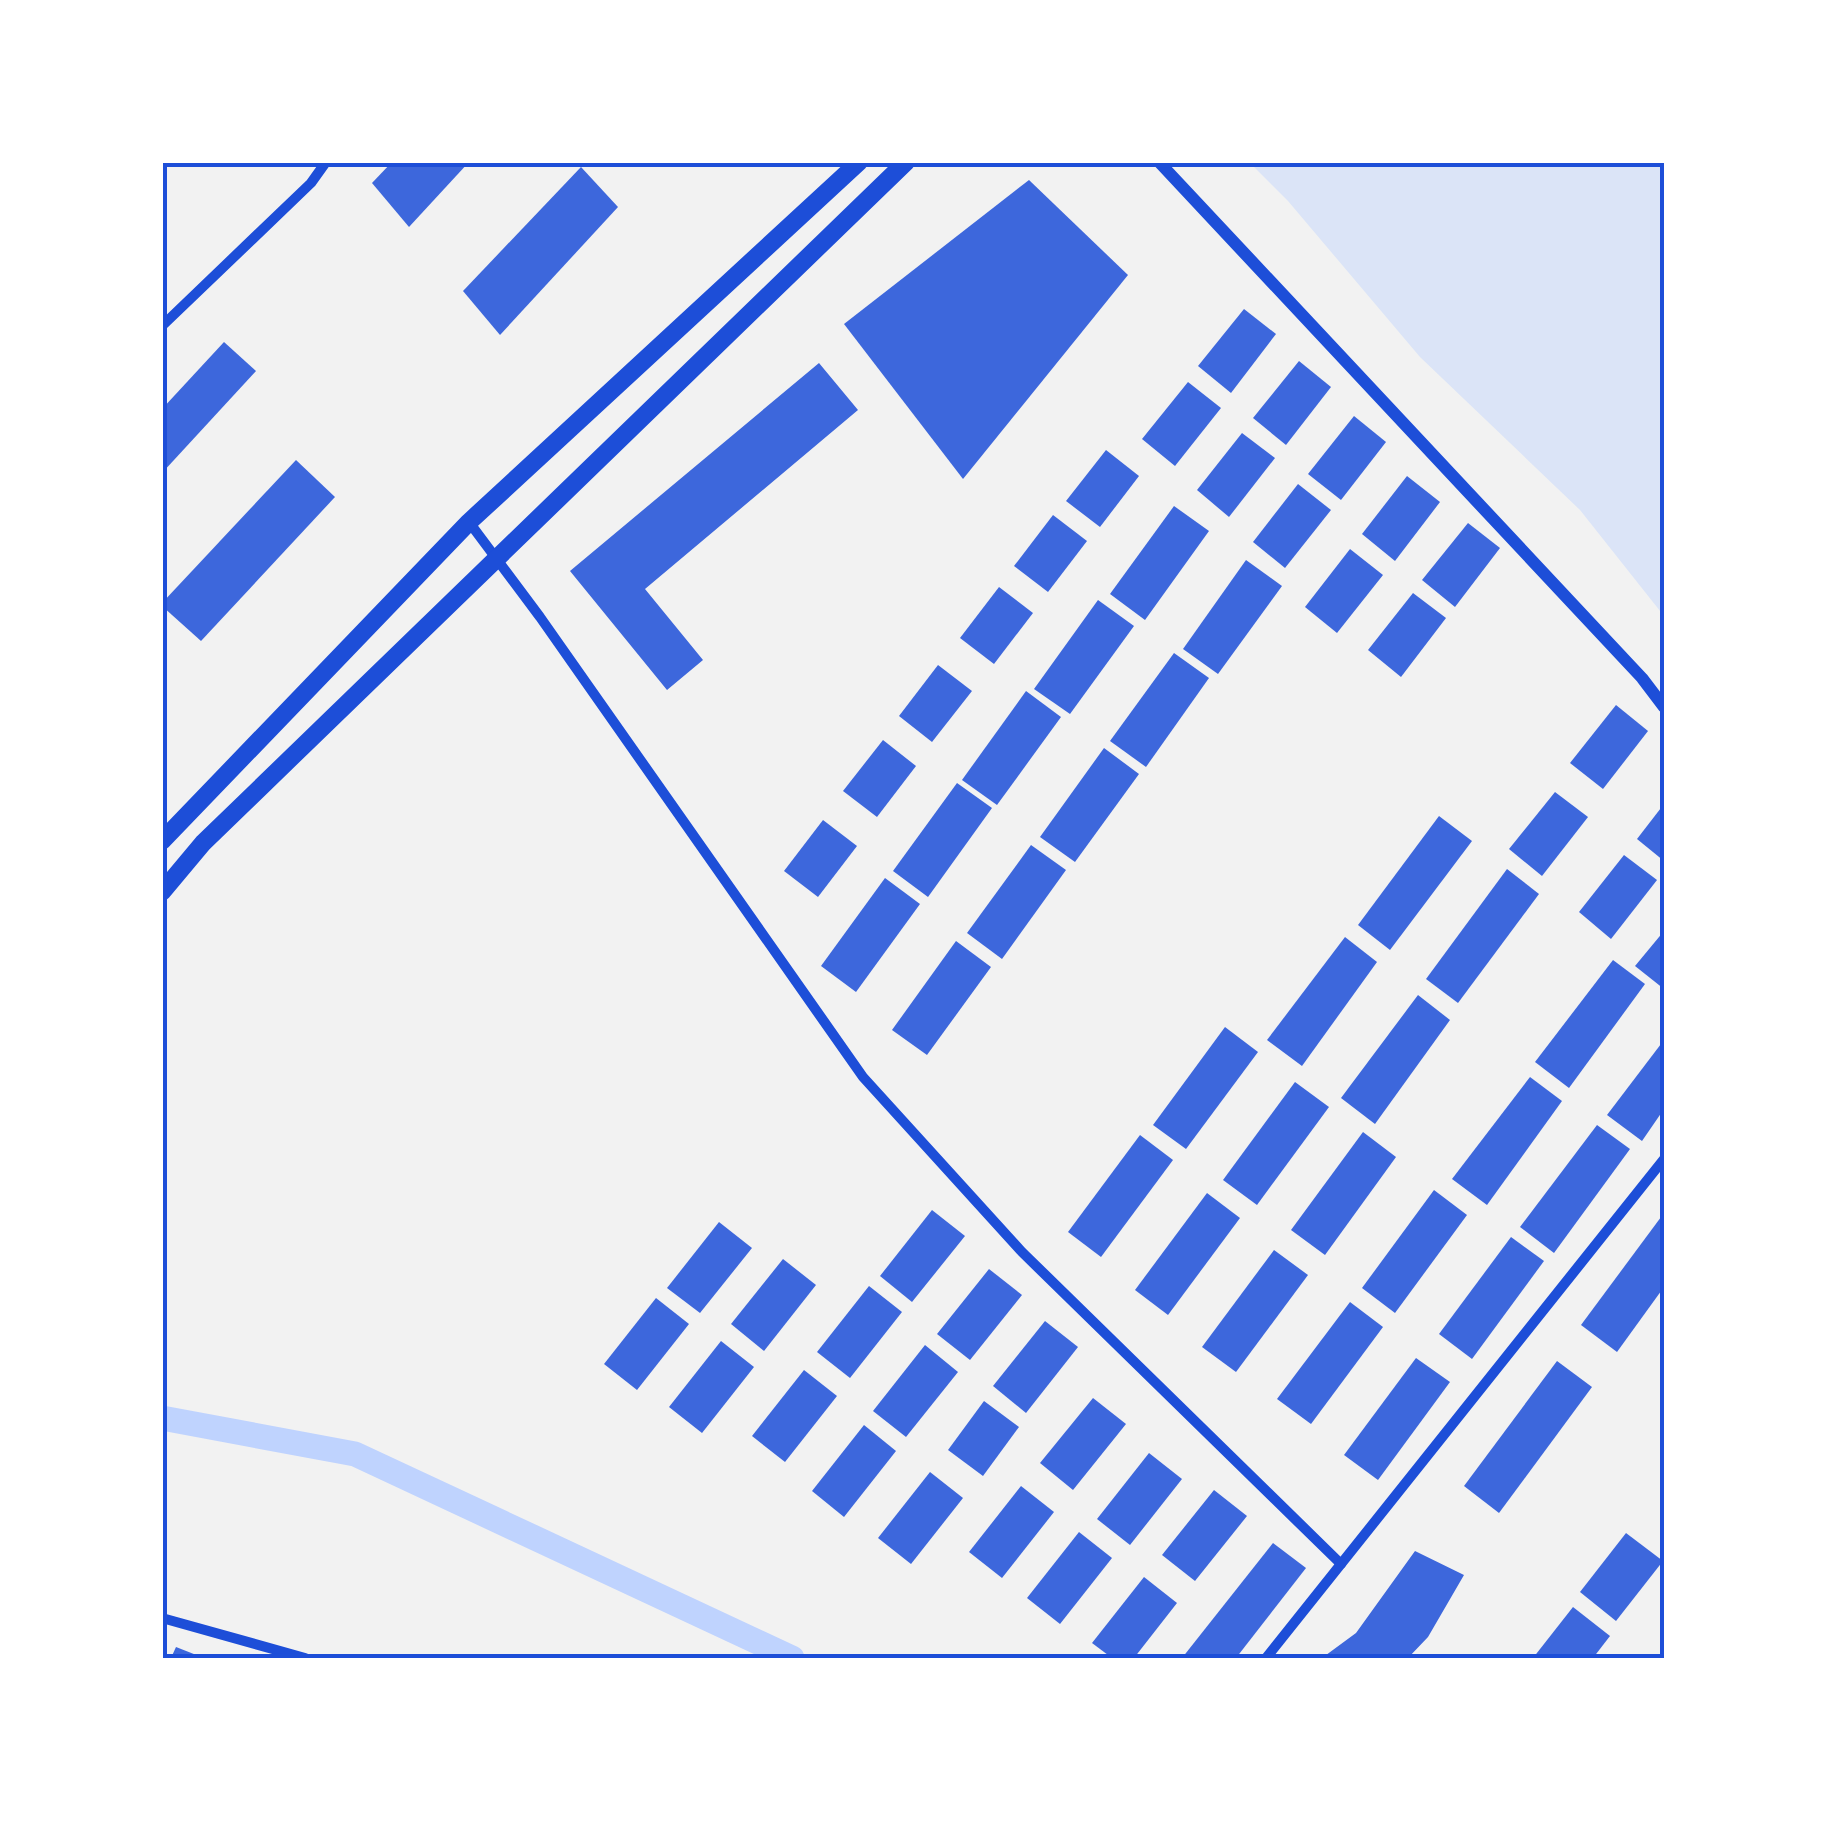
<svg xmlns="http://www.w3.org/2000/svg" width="1827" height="1821" viewBox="0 0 1827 1821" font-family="Raleway,sans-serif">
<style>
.green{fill:#dbe4f7}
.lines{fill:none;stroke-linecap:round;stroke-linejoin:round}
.canal{stroke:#bfd3fe;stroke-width:25}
.building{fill:#3d67dc}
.minor{stroke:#1d4ed8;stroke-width:10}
.tertiary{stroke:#1d4ed8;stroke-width:12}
.trunk{stroke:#1d4ed8;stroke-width:18}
.neatline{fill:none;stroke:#1d4ed8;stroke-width:4}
</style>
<rect width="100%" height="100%" fill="#f2f2f2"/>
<polygon class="green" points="1250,163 1664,163 1664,616 1580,510 1420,357 1288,201"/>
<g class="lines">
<polyline class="canal" points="162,1418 355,1454 792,1658"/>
</g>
<g class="building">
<polygon points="392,162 469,162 409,227 372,183"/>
<polygon points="581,167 618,207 500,335 463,291"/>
<polygon points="1029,180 1128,275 963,479 844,324"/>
<polygon points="1244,309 1276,334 1231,393 1198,366"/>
<polygon points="224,342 256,371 162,473 162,409"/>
<polygon points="1299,361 1331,387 1286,445 1253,418"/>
<polygon points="819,363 858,410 645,589 703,660 667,690 570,571"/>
<polygon points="1188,382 1221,408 1175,466 1142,439"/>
<polygon points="1354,416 1386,442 1341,500 1308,474"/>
<polygon points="1242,433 1275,458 1229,517 1197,490"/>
<polygon points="1106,450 1139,476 1100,527 1066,501"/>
<polygon points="296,460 335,497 201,641 162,606 162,603"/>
<polygon points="1407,476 1440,502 1395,561 1362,534"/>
<polygon points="1298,484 1331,510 1285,568 1253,542"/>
<polygon points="1174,506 1209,531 1145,620 1110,594"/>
<polygon points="1053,515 1087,541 1048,592 1014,566"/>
<polygon points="1468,523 1500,548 1455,607 1422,580"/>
<polygon points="1350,549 1383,575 1337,633 1305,607"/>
<polygon points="1246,560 1282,586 1218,674 1183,649"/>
<polygon points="999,587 1033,613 994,664 960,638"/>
<polygon points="1413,593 1446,618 1401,677 1368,650"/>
<polygon points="1098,600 1134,626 1070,714 1034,689"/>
<polygon points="1174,653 1209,678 1146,767 1110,741"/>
<polygon points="938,665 972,691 932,742 899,716"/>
<polygon points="1026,691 1061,717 997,805 962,780"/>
<polygon points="1616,705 1648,731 1603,789 1570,763"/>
<polygon points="883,740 916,766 877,817 843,791"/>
<polygon points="1104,748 1139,774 1075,862 1040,837"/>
<polygon points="957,783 992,808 928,897 893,871"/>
<polygon points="1555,792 1588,817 1542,876 1509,849"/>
<polygon points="1664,804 1664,861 1637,839"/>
<polygon points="1439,816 1472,841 1390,950 1358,925"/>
<polygon points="823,820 857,846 818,897 784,871"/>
<polygon points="1031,845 1066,870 1002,959 967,933"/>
<polygon points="1624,855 1657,880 1611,939 1579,912"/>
<polygon points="1507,869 1539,894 1458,1003 1426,979"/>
<polygon points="885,878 920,904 856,992 821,966"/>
<polygon points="1664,931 1664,989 1635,966"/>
<polygon points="1345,937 1377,962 1302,1066 1267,1040"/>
<polygon points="956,941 991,967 927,1055 892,1030"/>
<polygon points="1613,960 1645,984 1569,1088 1535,1062"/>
<polygon points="1418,995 1450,1020 1375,1124 1341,1098"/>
<polygon points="1225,1027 1258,1052 1186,1149 1153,1125"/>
<polygon points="1664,1040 1664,1109 1642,1141 1607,1115"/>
<polygon points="1530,1077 1562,1101 1487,1205 1452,1179"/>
<polygon points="1295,1082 1329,1107 1257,1205 1223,1180"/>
<polygon points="1597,1125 1630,1149 1554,1253 1520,1227"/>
<polygon points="1363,1132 1396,1157 1325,1255 1291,1230"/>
<polygon points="1140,1135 1173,1160 1101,1257 1068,1232"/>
<polygon points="1434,1190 1467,1215 1395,1313 1362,1288"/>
<polygon points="1207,1193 1240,1218 1168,1315 1135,1290"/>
<polygon points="932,1210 965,1236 912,1302 880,1276"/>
<polygon points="1664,1213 1664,1287 1617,1352 1581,1325"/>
<polygon points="719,1222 752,1248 700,1313 667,1288"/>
<polygon points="1511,1237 1544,1261 1472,1359 1439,1334"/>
<polygon points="1274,1250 1308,1275 1236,1372 1202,1347"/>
<polygon points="783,1259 816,1285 764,1351 731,1324"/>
<polygon points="989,1269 1022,1295 970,1360 937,1334"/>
<polygon points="869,1286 902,1312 850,1378 817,1352"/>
<polygon points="656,1298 689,1324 637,1390 604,1364"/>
<polygon points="1350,1302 1383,1327 1311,1424 1277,1399"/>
<polygon points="1045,1321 1078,1347 1026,1413 993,1386"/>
<polygon points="721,1341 754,1367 702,1433 669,1407"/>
<polygon points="925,1345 958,1372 906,1437 873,1411"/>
<polygon points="1416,1358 1450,1382 1378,1480 1344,1455"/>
<polygon points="1557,1361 1592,1387 1499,1513 1464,1486"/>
<polygon points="804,1370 837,1396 785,1462 752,1436"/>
<polygon points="1093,1398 1126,1424 1073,1490 1040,1463"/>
<polygon points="984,1401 1019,1427 983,1476 948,1450"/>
<polygon points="864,1425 896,1451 844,1517 812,1491"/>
<polygon points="1149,1453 1182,1479 1130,1545 1097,1519"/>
<polygon points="930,1472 963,1498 911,1564 878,1538"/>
<polygon points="1021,1486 1054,1512 1002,1578 969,1552"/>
<polygon points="1214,1490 1247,1516 1195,1581 1162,1555"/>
<polygon points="1079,1532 1112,1558 1060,1624 1027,1598"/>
<polygon points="1626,1533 1663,1561 1616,1621 1580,1592"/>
<polygon points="1273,1543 1306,1568 1236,1658 1182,1658"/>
<polygon points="1415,1551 1464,1575 1428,1637 1408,1658 1322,1658 1356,1633"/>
<polygon points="1144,1577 1177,1603 1134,1658 1112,1658 1092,1643"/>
<polygon points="1573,1607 1610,1636 1593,1658 1533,1658"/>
<polygon points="176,1647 204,1658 171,1658"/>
</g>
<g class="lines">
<g class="minor">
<polyline points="162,326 311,183 326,162"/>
<polyline points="469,522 540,617 863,1077 1022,1252 1341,1564"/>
<polyline points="162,1618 305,1658"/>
<polyline points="1266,1658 1664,1159"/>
</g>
<polyline class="tertiary" points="1159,162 1642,678 1664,707"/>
<g class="trunk">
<polyline points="162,841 469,522 859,162"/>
<polyline points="162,892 203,843 906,162"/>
</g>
</g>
<rect width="1827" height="1821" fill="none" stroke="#ffffff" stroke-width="330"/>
<rect x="165" y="165" width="1497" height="1491" class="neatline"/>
</svg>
